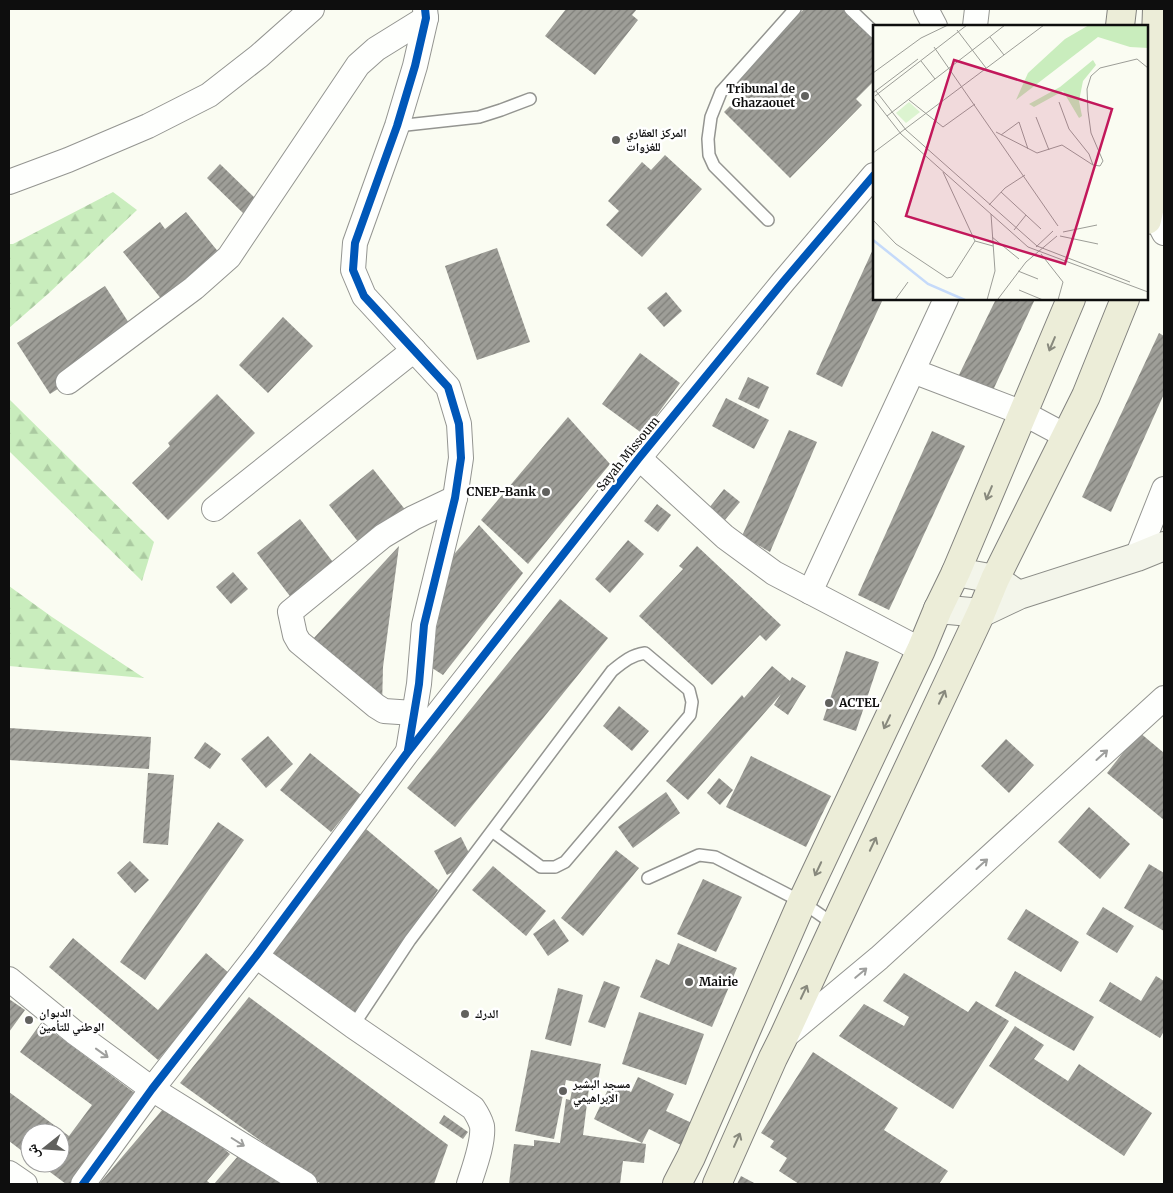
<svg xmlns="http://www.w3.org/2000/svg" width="1173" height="1193" viewBox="0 0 1173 1193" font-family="Merriweather,'Noto Naskh Arabic',serif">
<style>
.forest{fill:url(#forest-firs)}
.building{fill:url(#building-hatch)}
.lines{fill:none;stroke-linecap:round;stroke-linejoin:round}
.service-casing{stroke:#949591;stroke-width:14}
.minor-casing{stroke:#949591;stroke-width:26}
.secondary-casing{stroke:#8b8c87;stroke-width:30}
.primary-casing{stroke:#82827e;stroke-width:30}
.service{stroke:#fefffd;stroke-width:11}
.minor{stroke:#fefffd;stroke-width:24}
.secondary{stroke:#f3f5ea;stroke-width:28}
.primary{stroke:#ecedd8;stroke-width:28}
.cycleway-casing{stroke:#fff;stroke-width:11}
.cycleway{stroke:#0057b8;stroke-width:8}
.oneway{stroke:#88897d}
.oneway2{stroke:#9e9f9d}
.poi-dot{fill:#61615e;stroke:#fff;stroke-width:2}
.labels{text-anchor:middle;stroke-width:5;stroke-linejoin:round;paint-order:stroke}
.poi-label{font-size:12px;font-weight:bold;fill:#0e0e0e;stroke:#fff;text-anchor:start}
.street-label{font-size:12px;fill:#0e0e0e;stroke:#fff}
.inset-river{fill:none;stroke:#c5dafa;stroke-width:2.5}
.inset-road{fill:none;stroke:#9c9d97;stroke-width:1}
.view{fill:#c2185b;fill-opacity:0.15;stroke:#c2185b;stroke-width:2.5}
.inset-edge{fill:none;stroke:#0e0e0e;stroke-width:2.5}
</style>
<defs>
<pattern id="forest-firs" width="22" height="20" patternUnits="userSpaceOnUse" patternTransform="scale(1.25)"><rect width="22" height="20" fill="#c9edbd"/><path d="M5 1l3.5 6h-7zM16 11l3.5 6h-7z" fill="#abcaa1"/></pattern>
<pattern id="building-hatch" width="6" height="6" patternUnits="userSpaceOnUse" patternTransform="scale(1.25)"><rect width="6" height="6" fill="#9e9e98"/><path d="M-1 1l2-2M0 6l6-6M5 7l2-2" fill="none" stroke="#7f7f7a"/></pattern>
</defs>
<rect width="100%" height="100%" fill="#fafcf2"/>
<g class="forest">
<polygon points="113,192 137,210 49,293 9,328 9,244 13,244"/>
<polygon points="9,399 154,542 142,581 9,451"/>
<polygon points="9,586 52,617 144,678 9,666"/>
</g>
<g class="building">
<polygon points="566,9 637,9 632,15 638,20 595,75 545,36"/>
<polygon points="804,9 843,9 874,40 874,81 856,99 862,105 790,178 724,112 748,88 736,77"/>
<polygon points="665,155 702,189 642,257 606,225 619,211 608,201 642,162 651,170"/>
<polygon points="220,164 258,201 245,215 207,178"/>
<polygon points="186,212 220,254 163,301 123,252 160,222 165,229"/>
<polygon points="874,247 874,299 883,299 842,387 816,374"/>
<polygon points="497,248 530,342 477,360 445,266"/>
<polygon points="105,286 138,337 50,394 17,343"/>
<polygon points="666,292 682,311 664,327 647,308"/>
<polygon points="996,299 1035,299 989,399 956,381"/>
<polygon points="283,317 313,346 268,393 239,365"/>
<polygon points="1159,333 1164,336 1164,394 1111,512 1082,497"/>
<polygon points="640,353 680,383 643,434 602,404"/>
<polygon points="748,377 769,387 759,409 738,399"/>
<polygon points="217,394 255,433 168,520 132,483 170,446 168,443"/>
<polygon points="726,398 769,420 754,449 712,426"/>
<polygon points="568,417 610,464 528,564 481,520"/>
<polygon points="789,430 817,442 770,552 742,536"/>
<polygon points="932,431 965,446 889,610 858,595"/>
<polygon points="373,469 407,512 363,548 329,505"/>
<polygon points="724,489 740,502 725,520 709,508"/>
<polygon points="657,504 671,515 658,532 644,521"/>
<polygon points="300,519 342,574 299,608 257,553"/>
<polygon points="479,525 523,573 443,675 429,666 450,559"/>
<polygon points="628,540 644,554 610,593 595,579"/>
<polygon points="399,546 383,667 382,707 313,639"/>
<polygon points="697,546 781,625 766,641 760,635 712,685 639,616 683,569 679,566"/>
<polygon points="233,572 248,589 231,604 216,587"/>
<polygon points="560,599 608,638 455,827 407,788"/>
<polygon points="846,651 879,662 856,731 823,720"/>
<polygon points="772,666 790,681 792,677 806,686 788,715 774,705 781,694 688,800 666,781 742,695 744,698"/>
<polygon points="619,706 649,731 632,751 603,726"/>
<polygon points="9,728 151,737 149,769 9,760"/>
<polygon points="1139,732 1164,753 1164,820 1107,773"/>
<polygon points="268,736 293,764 266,788 241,759"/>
<polygon points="1006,739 1034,765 1009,793 981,766"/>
<polygon points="205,742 221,754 210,769 194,758"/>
<polygon points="310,753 361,795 331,832 280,790"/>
<polygon points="751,756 831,796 806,847 726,807"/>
<polygon points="148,773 174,775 168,845 143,843"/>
<polygon points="719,778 733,790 720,805 707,793"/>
<polygon points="666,792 680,813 633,848 618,827"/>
<polygon points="1089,807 1130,844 1100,879 1058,842"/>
<polygon points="218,822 244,840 145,980 120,962"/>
<polygon points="359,823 438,890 355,1016 264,948"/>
<polygon points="461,837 473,861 447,875 434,851"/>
<polygon points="616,850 639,868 583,936 561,918"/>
<polygon points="130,861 149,880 135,893 117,873"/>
<polygon points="1149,864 1164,873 1164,931 1124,908"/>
<polygon points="493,866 546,911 526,936 472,890"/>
<polygon points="703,879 742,897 716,952 677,934"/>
<polygon points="1103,907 1134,926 1117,953 1086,934"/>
<polygon points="1026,909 1079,942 1061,972 1007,939"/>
<polygon points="554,919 569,941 548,956 533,934"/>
<polygon points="73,938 158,1010 206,953 230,974 158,1060 49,967"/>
<polygon points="678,943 737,968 712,1027 640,997 656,959 669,965"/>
<polygon points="1015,971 1094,1017 1074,1051 995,1006"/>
<polygon points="904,973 968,1012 976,1001 1009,1021 953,1109 839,1036 864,1004 904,1026 909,1017 883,1001"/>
<polygon points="1156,976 1164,981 1164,1031 1160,1038 1099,1001 1110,982 1141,1001"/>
<polygon points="604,981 620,987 605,1028 588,1022"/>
<polygon points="558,988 583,995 571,1046 545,1039"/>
<polygon points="249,997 448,1145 434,1184 321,1184 180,1083"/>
<polygon points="9,999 25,1010 9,1032"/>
<polygon points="639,1012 704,1034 686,1085 622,1064"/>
<polygon points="41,1023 140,1097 75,1184 66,1184 38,1163 60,1163 60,1133 30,1133 30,1157 9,1141 9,1092 69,1136 92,1105 20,1052"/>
<polygon points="1015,1026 1044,1045 1034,1059 1068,1081 1079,1064 1152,1113 1124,1156 989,1066"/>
<polygon points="531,1050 601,1064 597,1086 566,1080 554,1139 515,1131"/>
<polygon points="813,1052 898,1108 884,1130 948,1171 939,1184 799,1184 779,1171 787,1158 770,1147 774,1141 761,1133"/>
<polygon points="638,1077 674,1094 666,1111 692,1123 681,1145 649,1129 642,1143 594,1119 611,1083 631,1092"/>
<polygon points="573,1086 589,1088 583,1135 646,1144 644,1163 623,1161 620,1184 509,1184 514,1144 534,1146 534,1140 560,1143 566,1099 570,1100"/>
<polygon points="169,1102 230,1154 207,1181 211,1184 99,1184"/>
<polygon points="444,1115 468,1132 463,1139 439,1123"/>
<polygon points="245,1148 288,1184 214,1184"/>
<polygon points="741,1176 756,1184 737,1184"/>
</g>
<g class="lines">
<g class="service-casing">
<g id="service">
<polyline points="850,9 874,32"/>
<polyline points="397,126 479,117 501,110 530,99"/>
<polyline points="768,220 714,166 709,155 708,139 711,117 721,92 795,9"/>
<polyline points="648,878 699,855 715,857 802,902 835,925"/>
<path d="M 353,1026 L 410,940 L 612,671 C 623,662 631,655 645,653 L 689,690 L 692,702 L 690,715 L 565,862 L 555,867 L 541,867 L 492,831"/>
</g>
</g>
<g class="minor-casing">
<g id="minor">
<polyline points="926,9 935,26"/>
<polyline points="975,26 977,9"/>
<polyline points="9,182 68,160 148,126 209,95 259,56 312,9"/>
<polyline points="1147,205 1150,206 1164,233"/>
<polyline points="913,371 1023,413 1066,436"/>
<polyline points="68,382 194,288 229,257 358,65 376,49 426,18"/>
<polyline points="639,458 725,537 774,573 921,650"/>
<polyline points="214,509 414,350"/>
<polyline points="1137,557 1164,489"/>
<polyline points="810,592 946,299"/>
<polyline points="414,713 384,711 376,706 299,642 295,635 290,612 383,536 413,518 455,498"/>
<polyline points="408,751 419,684 424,625 455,498 461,458 459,424 448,387 364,296 353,270 355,243 397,126 415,66 426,18 425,9"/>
<path d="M 256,956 L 353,1026 L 473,1108 C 477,1114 480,1119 482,1126 C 484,1142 474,1168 469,1184"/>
<polyline points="9,979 74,1032 152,1089 305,1184"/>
<polyline points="783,1038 879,958 1164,698"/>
<polyline points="9,1173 25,1184"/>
<polyline points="83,1184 152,1089 256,956 407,753 639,458 783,282 874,175"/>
</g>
</g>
<g class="secondary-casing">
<g id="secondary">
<polyline points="956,572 995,579 1014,592"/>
<polyline points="938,609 981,613 1019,595 1137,557 1164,546"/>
</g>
</g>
<g class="primary-casing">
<g id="primary">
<polyline points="1120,26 1122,9"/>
<polyline points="1147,220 1150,206 1157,9"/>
<polyline points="677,1184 691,1157 802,902 921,650 938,609 956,572 1071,299"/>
<polyline points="717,1184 773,1058 783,1038 835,925 981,613 995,579 1086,396 1125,299"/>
</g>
</g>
<use href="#service" class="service"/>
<use href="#minor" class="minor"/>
<use href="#secondary" class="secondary"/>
<use href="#primary" class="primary"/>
<g class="cycleway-casing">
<g id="cycleway">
<polyline points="408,750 419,684 424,625 455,498 461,458 459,424 448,387 364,296 353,270 355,243 397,126 415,66 426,18 425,9"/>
<polyline points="83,1184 152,1089 256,956 407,753 639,458 783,282 874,175"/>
</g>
</g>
<use href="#cycleway" class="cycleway"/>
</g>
<defs><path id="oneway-shaft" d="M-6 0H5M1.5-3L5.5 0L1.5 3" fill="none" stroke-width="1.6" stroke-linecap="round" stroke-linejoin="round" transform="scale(1.25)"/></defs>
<g class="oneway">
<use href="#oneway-shaft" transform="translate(1052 344) rotate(113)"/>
<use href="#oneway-shaft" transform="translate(989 493) rotate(113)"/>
<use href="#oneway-shaft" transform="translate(942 697) rotate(-65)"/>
<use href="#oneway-shaft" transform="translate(887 722) rotate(115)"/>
<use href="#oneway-shaft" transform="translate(873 844) rotate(-65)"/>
<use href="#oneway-shaft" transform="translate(818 869) rotate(115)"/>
<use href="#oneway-shaft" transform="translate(804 992) rotate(-65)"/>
<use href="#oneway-shaft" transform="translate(737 1140) rotate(-66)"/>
</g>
<g class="oneway2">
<use href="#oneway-shaft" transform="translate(1102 755) rotate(-42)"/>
<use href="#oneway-shaft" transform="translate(982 864) rotate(-42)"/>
<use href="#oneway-shaft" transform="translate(861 973) rotate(-40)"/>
<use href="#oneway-shaft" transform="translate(102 1053) rotate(36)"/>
<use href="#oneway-shaft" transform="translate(238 1142) rotate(32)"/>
</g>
<g class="poi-dot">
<circle cx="805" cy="96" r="5"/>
<circle cx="616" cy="140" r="5"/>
<circle cx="546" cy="492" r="5"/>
<circle cx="829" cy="703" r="5"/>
<circle cx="689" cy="982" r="5"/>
<circle cx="465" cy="1014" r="5"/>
<circle cx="29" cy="1020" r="5"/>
<circle cx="563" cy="1091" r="5"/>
</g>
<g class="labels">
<g class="poi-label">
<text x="795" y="93" text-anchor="end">Tribunal de<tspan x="795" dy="14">Ghazaouet</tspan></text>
<text x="626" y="137">المركز العقاري<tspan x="626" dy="14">للغزوات</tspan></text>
<text x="536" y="496" text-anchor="end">CNEP-Bank</text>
<text x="839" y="707">ACTEL</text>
<text x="699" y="986">Mairie</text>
<text x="39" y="1017">الديوان<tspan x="39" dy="14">الوطني للتأمين</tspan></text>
<text x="475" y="1018">الدرك</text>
<text x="573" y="1088">مسجد البشير<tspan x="573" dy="14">الإبراهيمي</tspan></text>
</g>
<g class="street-label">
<text transform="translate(628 454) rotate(-51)" y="4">Sayah Missoum</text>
</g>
</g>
<g transform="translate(873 25)">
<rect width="275" height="275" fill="#fafcf2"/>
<path d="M 216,0 L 275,0 L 275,23 L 257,22 L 225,12 L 143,75 L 155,48 L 192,14 ZM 220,35 L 223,40 L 210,56 L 206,76 L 209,91 L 206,93 L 190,66 L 161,82 L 156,79 L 187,62 Z" fill="#c9edbd"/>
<path d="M 36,77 L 47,87 L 33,98 L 23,88 Z" fill="#dcf4d0"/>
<path class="inset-river" d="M 0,215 L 55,259 L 92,275"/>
<path class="inset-road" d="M 84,5 L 113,43M 117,12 L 131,30M 61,22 L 185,201M 48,36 L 62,54M 0,48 L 48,13 L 75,0M 3,66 L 33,105 L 164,221 L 257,257M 0,68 L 45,34M 2,71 L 94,0M 0,73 L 28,109 L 155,222 L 275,267M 36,75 L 70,102 L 102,79M 186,77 L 196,104 L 216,129 L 220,140M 14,91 L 132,0M 163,92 L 176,125M 123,107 L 164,128 L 189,120 L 220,140 L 227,141 L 230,136 L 218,108 L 215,86 L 214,64 L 218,51 L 227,43 L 264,34 L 275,43M 128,110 L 146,97 L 155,124M 0,128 L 171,0M 70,147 L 102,216 L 120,221M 128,167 L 168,204M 116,180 L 132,163 L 152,150M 0,195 L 23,219 L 74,253 L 79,252 L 102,216M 141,205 L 153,190M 190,207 L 224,200M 187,211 L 225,219M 119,212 L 146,234M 163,222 L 180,206M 168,229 L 190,257 L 185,275M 145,246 L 165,254M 146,265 L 170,275M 125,274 L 153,237 L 184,211M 22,275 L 35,257M 114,275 L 122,246 L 118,189"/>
<path class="view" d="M 81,35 L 239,84 L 192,239 L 33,191 Z"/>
<rect width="275" height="275" class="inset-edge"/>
</g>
<rect width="1173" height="1193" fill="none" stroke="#0e0e0e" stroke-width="20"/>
<g transform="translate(45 1148) rotate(253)"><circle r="24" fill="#ffffff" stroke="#9f9f9f"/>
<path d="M0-4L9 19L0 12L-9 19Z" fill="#61615e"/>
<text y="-8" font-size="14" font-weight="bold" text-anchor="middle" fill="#0e0e0e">ش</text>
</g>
</svg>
